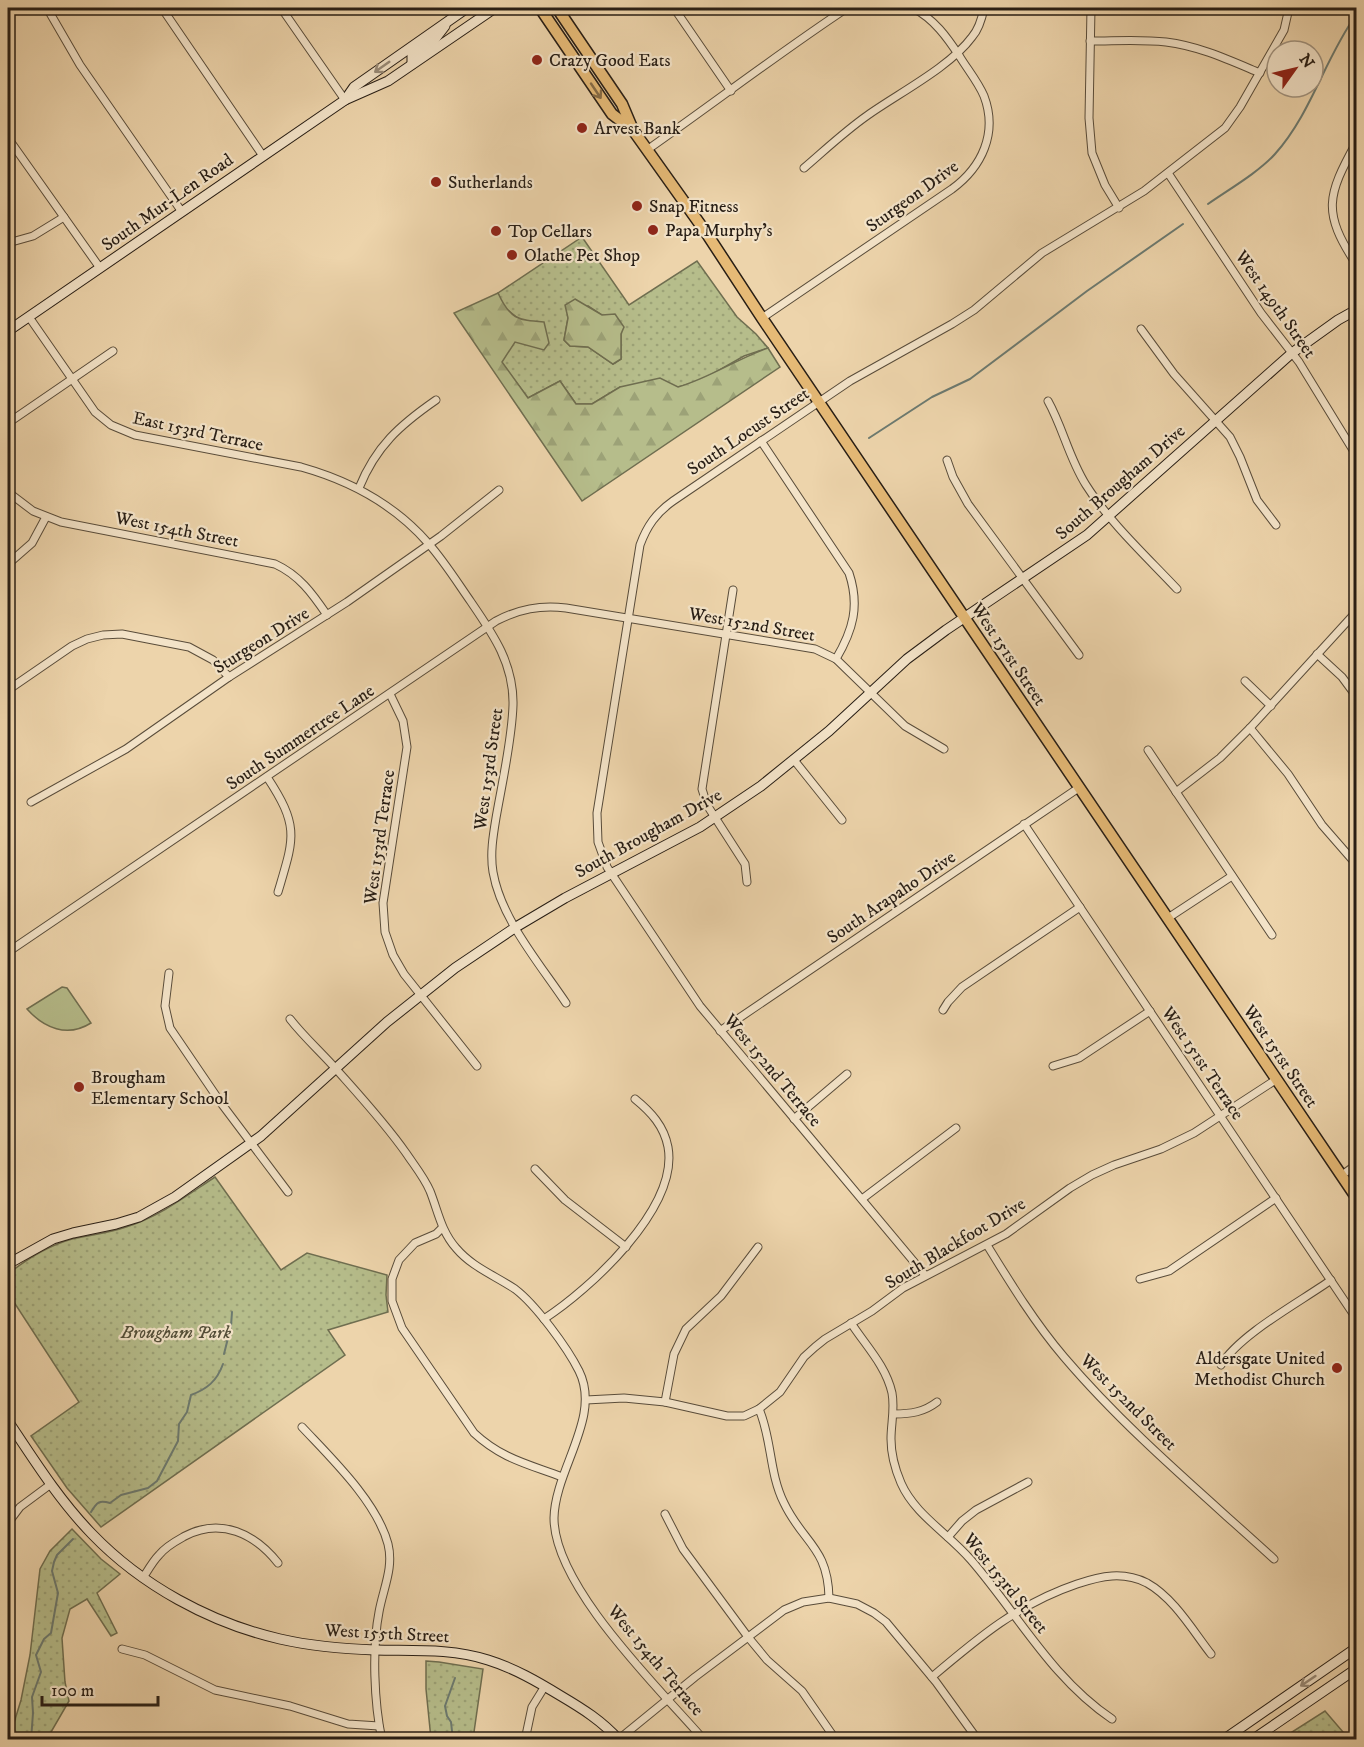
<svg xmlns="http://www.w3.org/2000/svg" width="1364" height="1747" viewBox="0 0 1364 1747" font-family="'IM FELL DW Pica',serif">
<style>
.grass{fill:url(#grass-dots);stroke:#6f6e50;stroke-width:1.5;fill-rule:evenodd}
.forest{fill:url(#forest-firs);stroke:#6f6e50;stroke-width:1.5}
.pitch{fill:#b6bd8b;stroke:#6f6e50;stroke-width:1.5}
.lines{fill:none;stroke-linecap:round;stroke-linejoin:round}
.stream{stroke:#6c7a70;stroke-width:2}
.street-casing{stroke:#594c3a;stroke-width:9}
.secondary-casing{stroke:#281e15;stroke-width:11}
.primary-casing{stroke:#281e15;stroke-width:13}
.street{stroke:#f3e3c8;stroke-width:7}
.secondary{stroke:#f3e3c8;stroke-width:9}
.primary{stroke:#e6ba76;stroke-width:10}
.oneway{stroke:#988a77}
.oneway2{stroke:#876c46}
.poi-dot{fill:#8f2418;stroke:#f3e3c8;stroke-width:2}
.labels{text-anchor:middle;stroke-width:4.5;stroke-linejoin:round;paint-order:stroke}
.poi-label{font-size:18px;fill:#281e15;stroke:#f3e3c8;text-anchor:start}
.street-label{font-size:18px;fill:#281e15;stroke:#f3e3c8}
.park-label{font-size:18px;font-style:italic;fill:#534e38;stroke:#f3e3c8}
</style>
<defs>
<pattern id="grass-dots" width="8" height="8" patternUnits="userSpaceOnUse" patternTransform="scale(1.5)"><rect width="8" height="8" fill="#b6bd8b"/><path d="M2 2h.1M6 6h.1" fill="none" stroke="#9ca277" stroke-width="1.8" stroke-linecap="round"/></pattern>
<pattern id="forest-firs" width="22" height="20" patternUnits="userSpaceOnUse" patternTransform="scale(1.5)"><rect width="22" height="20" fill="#b6bd8b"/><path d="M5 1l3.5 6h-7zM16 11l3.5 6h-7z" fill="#9ca277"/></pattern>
</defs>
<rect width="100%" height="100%" fill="#edd4ab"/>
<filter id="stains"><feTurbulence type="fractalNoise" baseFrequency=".00333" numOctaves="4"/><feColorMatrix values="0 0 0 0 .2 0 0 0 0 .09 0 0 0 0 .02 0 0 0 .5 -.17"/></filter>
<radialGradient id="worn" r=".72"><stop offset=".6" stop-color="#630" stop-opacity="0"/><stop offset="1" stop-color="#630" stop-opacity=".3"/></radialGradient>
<g class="grass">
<path d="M 582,237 L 629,305 L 697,261 L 737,317 L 756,334 L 768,348 L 744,356 L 700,381 L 678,387 L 620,387 L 592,404 L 576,404 L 560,381 L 528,398 L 501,362 L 515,341 L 520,320 L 504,307 L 498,293 ZM 588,306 L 602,315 L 621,334 L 621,359 L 613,364 L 588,347 L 570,346 L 564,340 L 568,318 Z"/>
<path d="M 215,1177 L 281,1270 L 307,1253 L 387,1275 L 386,1295 L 388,1312 L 328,1330 L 345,1355 L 101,1527 L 67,1488 L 31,1436 L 79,1402 L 8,1293 L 8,1274 C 28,1258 47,1246 72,1239 C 90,1235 109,1233 126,1227 C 159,1217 186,1196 215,1177 Z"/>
<polygon points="72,1529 101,1559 120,1574 97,1593 117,1633 111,1636 87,1599 70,1609 62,1638 65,1682 69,1701 47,1739 9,1739 21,1700 30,1655 40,1569 50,1551"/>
<polygon points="426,1661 439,1662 483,1669 473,1739 431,1739 426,1689"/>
<polygon points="1325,1711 1349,1739 1281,1739"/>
</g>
<g class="forest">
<path d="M 498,293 C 510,319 517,320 544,322 L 549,343 L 544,350 L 515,342 L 502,362 L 528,398 L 560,381 L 576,404 L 592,404 L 620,387 L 660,378 L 678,387 C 710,378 736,359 768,348 L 780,367 L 582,501 L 454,313 Z"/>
<polygon points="575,299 602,315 615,314 624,327 621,334 621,359 613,364 588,347 570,346 564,340 568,318 565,305"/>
</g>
<path class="pitch" d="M 62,987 L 67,988 L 91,1023 C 67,1038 44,1028 27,1009 Z"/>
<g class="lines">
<g class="stream">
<path d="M 1208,204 C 1228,190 1259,172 1275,154 C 1311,114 1325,58 1356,15"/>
<polyline points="869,438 932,397 970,379 1087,291 1183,224"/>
<polyline points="224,1354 231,1326 232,1312"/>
<path d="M 91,1512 C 97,1502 99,1500 110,1503 L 121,1495 L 148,1488 L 157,1481 L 178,1441 L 179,1424 L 187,1412 L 191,1395 C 207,1389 217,1381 223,1364"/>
<polyline points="31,1740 33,1713 32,1697 41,1672 36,1655 44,1639 51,1633 58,1593 52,1571 54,1562 57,1555 73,1539"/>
<polyline points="453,1740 451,1722 447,1716 445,1706 455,1678"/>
</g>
<g class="street-casing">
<g id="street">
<polyline points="47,8 80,65 182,212"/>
<polyline points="162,8 263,156"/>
<polyline points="281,8 345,100"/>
<polyline points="674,8 731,91"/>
<polyline points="1091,8 1089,118 1092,153 1105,185 1119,208"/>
<path d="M 1090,41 C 1115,41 1141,39 1166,42 C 1199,46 1229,60 1260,73"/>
<polyline points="8,138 100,268"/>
<path d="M 1356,143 C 1327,196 1322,212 1356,264"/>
<path d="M 647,150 C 714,103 779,53 847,8"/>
<path d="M 804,168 C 825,150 845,131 868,115 C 899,93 950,67 972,37 C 979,29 982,18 984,8"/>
<polyline points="1168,173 1261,313 1299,362 1356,455"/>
<polyline points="8,243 33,236 64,217"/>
<path d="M 29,317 L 95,412 L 111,425 L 135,435 L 301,467 C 351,481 394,504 428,543 C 444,561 457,582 471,602 C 493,634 514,664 513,705 C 512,740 502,783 496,818 C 493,836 490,854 493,872 C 501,919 540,964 566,1003"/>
<path d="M 762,318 L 952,189 C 982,167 998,133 984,96 C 978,82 968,70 960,57 C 947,37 934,19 913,8"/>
<polyline points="1141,329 1174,374 1230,437 1240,457 1257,500 1276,525"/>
<path d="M 1048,401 C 1063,428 1069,458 1086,485 C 1110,523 1146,556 1177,589"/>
<polyline points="8,423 113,351"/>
<path d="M 761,441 L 849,573 C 860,606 853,630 836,659"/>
<polyline points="947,460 953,477 968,504 1079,655"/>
<path d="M 359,488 C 376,446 400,425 436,400"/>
<path d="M 8,492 L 33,511 L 61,522 L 275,564 C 299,575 312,593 327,615"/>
<polyline points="8,564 32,543 46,517"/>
<polyline points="733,590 702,789 707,805 745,864 747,882"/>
<polyline points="1317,654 1342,677 1356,696"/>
<polyline points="1245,681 1271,706"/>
<polyline points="8,690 72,646 87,639 103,635 122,634 189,647 213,660 229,677"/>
<polyline points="390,694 403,721 407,747 383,903 385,932 393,955 404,974 477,1066"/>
<polyline points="1250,728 1288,774 1322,825 1356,864"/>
<polyline points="1148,750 1272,935"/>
<polyline points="794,760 842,820"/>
<path d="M 267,777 C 300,827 294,838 278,892"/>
<polyline points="1176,792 1220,758 1250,728 1356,612"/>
<polyline points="31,802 126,749 229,677 347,602 441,536 499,490"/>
<polyline points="1024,824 1356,1318"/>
<polyline points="1168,918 1232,876"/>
<path d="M 8,952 L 496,621 C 519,609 540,605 566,608 L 815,649 L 836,659 L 905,726 L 944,749"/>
<polyline points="169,973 165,1006 170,1028 221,1103 288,1192"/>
<polyline points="943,1010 948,1002 962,987 1080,907"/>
<path d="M 290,1019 C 304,1037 321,1052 336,1069 C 360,1096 385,1123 406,1153 C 414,1165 424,1177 430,1191 C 438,1211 441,1231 456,1248 C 472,1267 494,1275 515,1289 C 535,1304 567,1347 579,1371 C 602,1417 555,1469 554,1518 C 554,1587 660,1689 704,1740"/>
<polyline points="720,1031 1080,787"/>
<polyline points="1053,1066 1079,1058 1150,1011"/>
<polyline points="794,1119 847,1074"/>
<polyline points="535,1169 565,1200 626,1247"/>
<polyline points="1342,1175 1356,1165"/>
<polyline points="862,1199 956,1128"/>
<path d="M 442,1228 L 436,1234 L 415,1243 L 399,1260 L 392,1279 L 392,1301 L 402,1328 L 474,1433 C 502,1459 528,1464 562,1477"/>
<path d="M 987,1245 C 1011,1284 1035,1323 1064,1357 C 1127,1431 1203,1494 1274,1559"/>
<path d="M 925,1275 L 700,1006 L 607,867 L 598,842 L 597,813 L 640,545 C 647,526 656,513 673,501 L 850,381 L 952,324 L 974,310 L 1042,253 L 1144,191 L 1225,128 L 1240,107 L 1284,30 L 1289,8"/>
<polyline points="1140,1279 1169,1271 1276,1198"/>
<path d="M 544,1319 C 589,1290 679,1208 668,1147 C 664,1126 651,1112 635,1099"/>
<path d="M 851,1323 C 866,1346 886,1366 892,1393 C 895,1409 891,1423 891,1439 C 891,1454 895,1469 901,1483 C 915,1515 948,1533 971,1560 C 1017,1613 1052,1679 1112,1719"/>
<path d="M 1221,1365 C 1240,1334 1300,1302 1331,1280"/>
<polyline points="586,1400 624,1398 665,1402 727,1416 744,1416 759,1409 780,1392 804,1357 815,1347 825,1339 872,1311 903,1288 1006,1234 1070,1188 1092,1175 1114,1165 1161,1149 1194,1133 1277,1079"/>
<polyline points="665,1402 674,1354 686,1329 721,1296 758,1247"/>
<path d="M 759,1409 C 772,1439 769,1473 784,1503 C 803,1543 828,1547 829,1598"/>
<path d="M 894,1414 C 911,1414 924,1412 937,1402"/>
<path d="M 302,1427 C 331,1458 377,1502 388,1544 C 394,1568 383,1589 379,1612 C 372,1648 374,1703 382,1740"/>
<polyline points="665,1514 683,1549 748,1637 767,1660 802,1691 836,1740"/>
<polyline points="8,1523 20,1507 51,1484"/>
<polyline points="948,1537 962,1521 976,1510 1028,1482"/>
<path d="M 143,1578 C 148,1570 153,1561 159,1555 C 166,1546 176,1541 185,1536 C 221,1517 255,1534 278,1563"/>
<polyline points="122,1649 145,1655 215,1690 290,1706 348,1724 379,1726"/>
<path d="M 932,1677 C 978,1638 1018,1604 1077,1584 C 1101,1576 1123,1571 1147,1583 C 1174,1598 1193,1631 1211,1654"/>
<polyline points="619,1739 695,1677 784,1610 803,1602 829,1598 857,1604 874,1613 886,1622 936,1682 978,1740"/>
<polyline points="525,1740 532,1707 545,1686"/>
</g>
</g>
<g class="secondary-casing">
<g id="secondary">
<polyline points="412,64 412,55 435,39 445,26"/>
<polyline points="345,100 354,87 467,8"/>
<polyline points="8,331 345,100 388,81 495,8"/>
<polyline points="8,1264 53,1239 73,1233 116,1224 139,1217 175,1197 261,1136 387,1022 455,968 516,927 565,898 700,827 761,786 829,731 907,659 946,630 1087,535 1292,353 1338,320 1356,310"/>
<path d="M 8,1421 C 34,1460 59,1500 92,1534 C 141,1585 210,1623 280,1639 C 311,1646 343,1649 375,1650 C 412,1651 451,1648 488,1660 C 514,1668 538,1682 561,1696 C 583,1709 602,1721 619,1740"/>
<polyline points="1223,1740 1356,1648"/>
<polyline points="1252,1740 1356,1669"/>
</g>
</g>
<g class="primary-casing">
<g id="primary">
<polyline points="540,8 612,114 633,130"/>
<polyline points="557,8 622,104 633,130 707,234 762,318 1356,1197"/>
</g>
</g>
<use href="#street" class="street"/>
<use href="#secondary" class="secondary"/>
<use href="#primary" class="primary"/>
</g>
<defs><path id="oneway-shaft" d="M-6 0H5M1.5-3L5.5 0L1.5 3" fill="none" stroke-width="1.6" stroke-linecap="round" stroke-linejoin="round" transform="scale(1.5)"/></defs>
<g class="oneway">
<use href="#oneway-shaft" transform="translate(382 67) rotate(145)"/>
<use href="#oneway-shaft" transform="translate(1308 1681) rotate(146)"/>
</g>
<use class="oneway2" href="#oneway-shaft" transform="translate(596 91) rotate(56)"/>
<g class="poi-dot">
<circle cx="537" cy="60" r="6"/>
<circle cx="582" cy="128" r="6"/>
<circle cx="436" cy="182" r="6"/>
<circle cx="637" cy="206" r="6"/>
<circle cx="653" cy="230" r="6"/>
<circle cx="496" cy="231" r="6"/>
<circle cx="512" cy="255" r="6"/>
<circle cx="79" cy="1087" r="6"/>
<circle cx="1337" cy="1368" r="6"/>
</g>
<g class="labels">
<g class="poi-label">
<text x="549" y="66">Crazy Good Eats</text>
<text x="594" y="134">Arvest Bank</text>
<text x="448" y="188">Sutherlands</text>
<text x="649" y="212">Snap Fitness</text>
<text x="665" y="236">Papa Murphy's</text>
<text x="508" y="237">Top Cellars</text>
<text x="524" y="261">Olathe Pet Shop</text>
<text x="91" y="1083">Brougham<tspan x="91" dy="21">Elementary School</tspan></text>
<text x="1325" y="1364" text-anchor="end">Aldersgate United<tspan x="1325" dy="21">Methodist Church</tspan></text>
</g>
<g class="street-label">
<text transform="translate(912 196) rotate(-36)" y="6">Sturgeon Drive</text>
<text transform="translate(167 202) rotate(-35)" y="6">South Mur-Len Road</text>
<text transform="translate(1276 304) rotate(55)" y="6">West 149th Street</text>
<text transform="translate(198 431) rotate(12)" y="6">East 153rd Terrace</text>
<text transform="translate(748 431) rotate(-34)" y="6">South Locust Street</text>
<text transform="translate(1120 482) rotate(-41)" y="6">South Brougham Drive</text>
<text transform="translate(177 529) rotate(11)" y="6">West 154th Street</text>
<text transform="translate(752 624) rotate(10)" y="6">West 152nd Street</text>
<text transform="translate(261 640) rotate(-32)" y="6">Sturgeon Drive</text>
<text transform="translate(1009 654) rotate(56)" y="6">West 151st Street</text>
<text transform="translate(300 737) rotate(-34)" y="6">South Summertree Lane</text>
<text transform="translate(488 769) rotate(-82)" y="6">West 153rd Street</text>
<text transform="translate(648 833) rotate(-29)" y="6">South Brougham Drive</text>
<text transform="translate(379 837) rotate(-82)" y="6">West 153rd Terrace</text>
<text transform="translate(891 897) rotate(-34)" y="6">South Arapaho Drive</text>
<text transform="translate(1281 1056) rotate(56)" y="6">West 151st Street</text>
<text transform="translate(1203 1063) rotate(56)" y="6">West 151st Terrace</text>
<text transform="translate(773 1070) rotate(50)" y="6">West 152nd Terrace</text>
<text transform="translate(955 1243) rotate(-31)" y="6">South Blackfoot Drive</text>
<text transform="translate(1129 1402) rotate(45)" y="6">West 152nd Street</text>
<text transform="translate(1006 1583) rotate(51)" y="6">West 153rd Street</text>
<text transform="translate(387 1633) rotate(3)" y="6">West 155th Street</text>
<text transform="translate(656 1660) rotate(50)" y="6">West 154th Terrace</text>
</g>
<g class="park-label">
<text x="176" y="1338">Brougham Park</text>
</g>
</g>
<rect width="1364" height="1747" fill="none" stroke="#edd4ab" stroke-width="30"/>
<rect x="9" y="9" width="1346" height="1729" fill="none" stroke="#281e15" stroke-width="3"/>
<rect x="15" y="15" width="1334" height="1717" fill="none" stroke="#281e15" stroke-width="1.5"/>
<g transform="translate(1295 69) rotate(56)"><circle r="28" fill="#f3e3c8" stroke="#a29480" stroke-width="1.5"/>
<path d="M0-4.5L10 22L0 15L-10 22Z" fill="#8f2418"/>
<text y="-9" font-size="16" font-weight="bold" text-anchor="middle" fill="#281e15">N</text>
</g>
<path d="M42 1696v9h116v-9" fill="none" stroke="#281e15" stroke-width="3"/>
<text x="51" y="1696" font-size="18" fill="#281e15" stroke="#f3e3c8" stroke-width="4.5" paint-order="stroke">100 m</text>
<rect width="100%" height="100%" filter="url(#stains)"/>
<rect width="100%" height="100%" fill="url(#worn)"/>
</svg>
